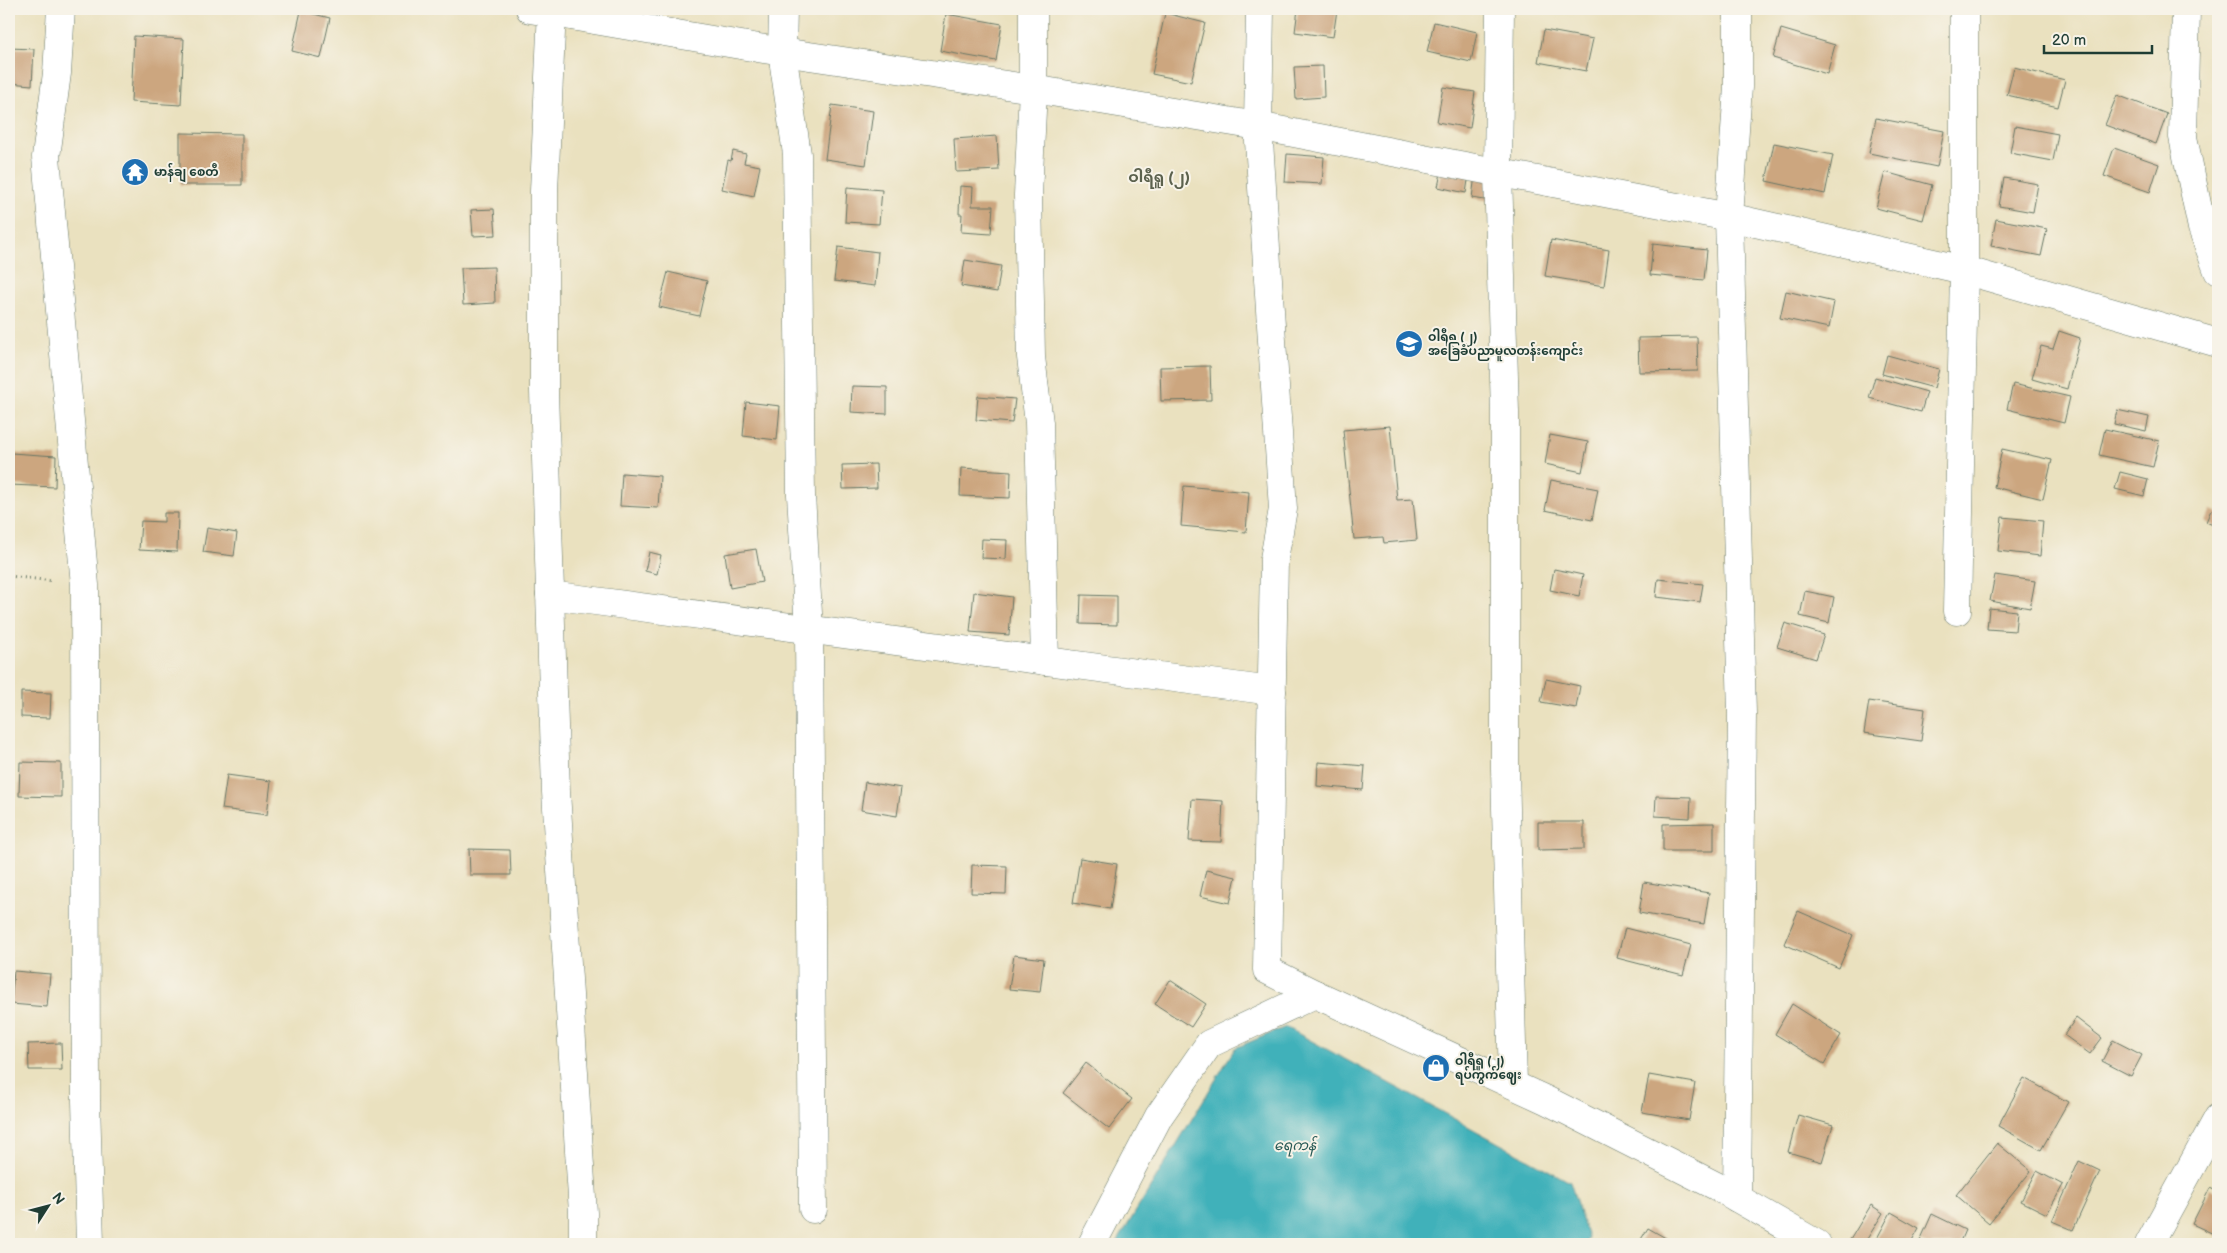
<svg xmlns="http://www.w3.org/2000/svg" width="2227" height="1253" viewBox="0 0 2227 1253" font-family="'Balsamiq Sans','Noto Sans Myanmar',sans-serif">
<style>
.water{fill:#41b1ba;stroke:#307777}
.building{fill:#cca67f}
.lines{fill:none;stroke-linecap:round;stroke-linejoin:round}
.minor-casing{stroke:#667665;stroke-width:29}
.trunk-casing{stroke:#667665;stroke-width:29}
.path{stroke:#667665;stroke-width:3;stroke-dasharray:1 4;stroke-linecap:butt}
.minor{stroke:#fff;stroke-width:28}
.trunk{stroke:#fff;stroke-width:28}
.labels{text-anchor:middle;stroke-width:4;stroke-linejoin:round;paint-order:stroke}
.poi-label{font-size:12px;font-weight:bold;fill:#1f3d34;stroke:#f7f3e8;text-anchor:start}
.water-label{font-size:14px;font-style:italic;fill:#285a56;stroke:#f7f3e8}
.quarter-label{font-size:15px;font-weight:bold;fill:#5c624e;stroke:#f7f3e8}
</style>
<rect width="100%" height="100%" fill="#f7f3e8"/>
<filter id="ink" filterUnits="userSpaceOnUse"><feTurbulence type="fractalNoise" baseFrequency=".02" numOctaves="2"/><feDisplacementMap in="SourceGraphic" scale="10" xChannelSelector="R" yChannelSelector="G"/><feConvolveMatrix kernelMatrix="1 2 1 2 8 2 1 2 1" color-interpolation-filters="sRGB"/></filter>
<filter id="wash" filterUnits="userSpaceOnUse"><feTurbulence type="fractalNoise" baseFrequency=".0096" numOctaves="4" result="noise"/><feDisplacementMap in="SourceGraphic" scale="20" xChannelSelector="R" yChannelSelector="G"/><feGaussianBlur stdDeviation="1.12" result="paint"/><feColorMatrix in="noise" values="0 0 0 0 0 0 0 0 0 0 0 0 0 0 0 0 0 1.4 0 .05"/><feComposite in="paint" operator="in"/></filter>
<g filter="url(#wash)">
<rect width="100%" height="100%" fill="#eae1bf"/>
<polygon class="water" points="1286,1027 1570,1182 1588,1238 1585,1244 1116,1244 1235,1048"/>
<g id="blocks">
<g class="building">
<polygon points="1298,9 1337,10 1333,37 1295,32"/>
<polygon points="1571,9 1592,9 1591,13"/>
<polygon points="301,11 330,18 321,58 292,51"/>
<polygon points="1165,13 1205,23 1191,82 1152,74"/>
<polygon points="946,14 1002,24 996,61 940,51"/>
<polygon points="1434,22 1477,32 1471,62 1427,52"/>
<polygon points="1781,29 1835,45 1827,74 1773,58"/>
<polygon points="1544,30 1593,39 1586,71 1538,62"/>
<polygon points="134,36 184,39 181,105 131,102"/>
<polygon points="9,48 34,49 32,85 9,83"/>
<polygon points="1323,66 1324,97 1296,99 1294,67"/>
<polygon points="2014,67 2065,80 2058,107 2007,95"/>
<polygon points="1443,87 1475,92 1470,128 1437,122"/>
<polygon points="2117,95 2167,114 2156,144 2105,125"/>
<polygon points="832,105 873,111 866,165 825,159"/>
<polygon points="1876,118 1944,131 1937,167 1869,153"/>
<polygon points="2015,126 2058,134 2053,161 2010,153"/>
<polygon points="180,133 242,134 242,185 180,185"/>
<polygon points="997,136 999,170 956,172 954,139"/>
<polygon points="1774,143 1833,155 1825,194 1766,181"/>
<polygon points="2114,148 2159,164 2150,192 2104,176"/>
<polygon points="733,151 746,154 744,163 760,166 754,196 722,189 728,160 731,161"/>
<polygon points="1287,154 1324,157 1322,184 1285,182"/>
<polygon points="1442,168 1469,174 1466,193 1438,187"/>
<polygon points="1885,172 1932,185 1923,220 1876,208"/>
<polygon points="1475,175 1495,179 1491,201 1472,198"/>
<polygon points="2004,178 2038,184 2033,212 1999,206"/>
<polygon points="960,186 973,187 972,206 993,206 991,234 961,232 962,214 959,214"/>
<polygon points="847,187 882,190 879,224 845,222"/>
<polygon points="494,209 496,235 473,236 471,210"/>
<polygon points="1996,219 2047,229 2041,256 1991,246"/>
<polygon points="1551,240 1609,250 1604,286 1545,276"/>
<polygon points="1653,244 1707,250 1704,280 1650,275"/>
<polygon points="838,247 878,252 875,286 834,281"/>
<polygon points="965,260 1001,266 997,292 961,286"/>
<polygon points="494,267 495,303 463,305 461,268"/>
<polygon points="668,272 707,281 699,316 659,307"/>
<polygon points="1786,291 1834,302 1829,328 1780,318"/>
<polygon points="2059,331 2080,338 2067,389 2032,379 2041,346 2053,349"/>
<polygon points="1697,337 1698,371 1639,372 1638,338"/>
<polygon points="1887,355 1939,369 1934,388 1882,374"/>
<polygon points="1210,366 1211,400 1161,401 1160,367"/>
<polygon points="1875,377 1927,392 1921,412 1869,398"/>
<polygon points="2013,384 2070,397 2064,423 2007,409"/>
<polygon points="852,386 887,387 887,414 851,412"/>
<polygon points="978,396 1015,399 1012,423 976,420"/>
<polygon points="746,402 780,406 777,440 743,436"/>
<polygon points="2117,410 2149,417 2146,431 2114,424"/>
<polygon points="1390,426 1397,500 1413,499 1417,540 1384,543 1383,537 1354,539 1343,430"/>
<polygon points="2105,429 2159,441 2153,467 2099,455"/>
<polygon points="1550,435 1588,442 1582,472 1545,464"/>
<polygon points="2002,449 2052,460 2043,499 1994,487"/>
<polygon points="11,453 56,456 55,487 10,485"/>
<polygon points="876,464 877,488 843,489 842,465"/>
<polygon points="961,468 1011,471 1010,498 960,496"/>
<polygon points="2120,472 2148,479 2144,496 2115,489"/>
<polygon points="622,473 660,476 658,508 620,506"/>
<polygon points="1551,480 1598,489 1592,520 1545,510"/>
<polygon points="1184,486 1249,492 1246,532 1181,526"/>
<polygon points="2211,510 2218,513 2218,527 2206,522"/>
<polygon points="164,513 178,513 177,552 139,550 141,521 164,522"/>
<polygon points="2002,517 2043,521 2040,556 1998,551"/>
<polygon points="207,528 237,533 234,556 203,552"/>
<polygon points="982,539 1007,540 1006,559 981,558"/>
<polygon points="756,549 762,582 730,588 725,554"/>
<polygon points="649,552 661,555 657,574 645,571"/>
<polygon points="1554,569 1583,575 1579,596 1550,590"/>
<polygon points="1995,575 2035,581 2030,608 1990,601"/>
<polygon points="1658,579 1703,584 1700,602 1656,597"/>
<polygon points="1805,591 1834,597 1829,623 1800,616"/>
<polygon points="974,592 1012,597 1009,635 970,632"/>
<polygon points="1081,595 1117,596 1117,625 1080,624"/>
<polygon points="1989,608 2017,611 2015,631 1987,629"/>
<polygon points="1785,623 1824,635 1816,659 1777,647"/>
<polygon points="1546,679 1580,686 1576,708 1541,702"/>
<polygon points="21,692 51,693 50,718 21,717"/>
<polygon points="1869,701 1925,709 1921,741 1864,733"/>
<polygon points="20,762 61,763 61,797 19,796"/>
<polygon points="1318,762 1365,766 1363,790 1317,786"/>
<polygon points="227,775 271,781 267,815 222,809"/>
<polygon points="865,782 901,788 897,816 861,810"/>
<polygon points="1656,796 1691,797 1690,818 1655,816"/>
<polygon points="1192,799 1223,801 1221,842 1189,841"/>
<polygon points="1538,822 1584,822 1584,849 1538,850"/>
<polygon points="1714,823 1714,851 1663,851 1663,824"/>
<polygon points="469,849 510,850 511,875 470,875"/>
<polygon points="1080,858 1117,864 1110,909 1073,903"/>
<polygon points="972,865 1007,866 1006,894 971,893"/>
<polygon points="1206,870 1236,877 1230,903 1200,896"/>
<polygon points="1644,882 1709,893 1704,924 1639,913"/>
<polygon points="1798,911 1853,935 1839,968 1784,944"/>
<polygon points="1625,928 1691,945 1683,975 1617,958"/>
<polygon points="1014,955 1044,959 1040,992 1009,989"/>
<polygon points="14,971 50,974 47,1007 11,1004"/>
<polygon points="1170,980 1206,1004 1191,1027 1155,1004"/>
<polygon points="1792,1004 1841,1035 1824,1064 1775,1034"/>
<polygon points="2076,1018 2102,1038 2090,1054 2064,1035"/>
<polygon points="2113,1040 2142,1055 2131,1076 2102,1061"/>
<polygon points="61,1043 62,1070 29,1070 28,1044"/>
<polygon points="1086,1063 1132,1099 1109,1129 1063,1093"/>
<polygon points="1649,1075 1695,1083 1689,1120 1642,1112"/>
<polygon points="2024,1078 2068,1102 2041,1150 1998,1126"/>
<polygon points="1798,1115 1833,1125 1822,1162 1788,1152"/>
<polygon points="1997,1143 2031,1171 1989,1223 1956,1195"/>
<polygon points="2079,1161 2100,1171 2073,1230 2052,1221"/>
<polygon points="2037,1171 2063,1185 2047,1214 2021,1201"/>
<polygon points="2210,1188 2218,1192 2218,1236 2192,1224"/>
<polygon points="1871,1205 1883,1213 1864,1244 1856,1244 1850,1240"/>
<polygon points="1891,1212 1919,1228 1910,1244 1874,1244"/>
<polygon points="1932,1214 1965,1230 1959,1244 1928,1244 1920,1241"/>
<polygon points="1648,1228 1671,1241 1669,1244 1638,1244"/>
</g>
</g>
</g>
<g filter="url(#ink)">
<use href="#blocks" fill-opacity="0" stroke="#667665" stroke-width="1"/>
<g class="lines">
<g class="minor-casing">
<g id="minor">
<polyline points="61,9 57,73 46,157 85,585 86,1101 90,1244"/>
<polyline points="530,9 782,52 1033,89 1258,126 1729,217 1964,270 2218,343"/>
<polyline points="552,9 544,191 544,391 556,792 583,1213 583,1244"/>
<polyline points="783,9 782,52 797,154 801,495 809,630 813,1209"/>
<polyline points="1033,9 1033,89 1028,195 1031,357 1039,423 1045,661"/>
<polyline points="1260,9 1258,126 1283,509 1274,559 1267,970 1315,994"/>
<polyline points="1500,9 1498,173 1505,412 1505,769 1513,1084"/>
<polyline points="2186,9 2183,137 2202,228 2218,271"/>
<polyline points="550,595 1272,691"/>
<polyline points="1957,611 1964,270 1964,9"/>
<polyline points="1737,1198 1742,714 1729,217 1738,87 1738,9"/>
<polyline points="1092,1244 1159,1116 1209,1044 1315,994 1546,1100 1716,1186 1817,1244"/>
</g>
</g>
<g class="trunk-casing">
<polyline id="trunk" points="2149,1244 2218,1118"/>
</g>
<polyline class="path" points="9,576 53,581"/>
<use href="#minor" class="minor"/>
<use href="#trunk" class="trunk"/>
</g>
</g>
<defs>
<g id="temple-disc" transform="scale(1.4375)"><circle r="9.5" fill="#1f6fb2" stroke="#f7f3e8"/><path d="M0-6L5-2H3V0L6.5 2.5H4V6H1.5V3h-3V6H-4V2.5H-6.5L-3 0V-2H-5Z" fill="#fff"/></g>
<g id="school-disc" transform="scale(1.4375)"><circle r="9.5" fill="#1f6fb2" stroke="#f7f3e8"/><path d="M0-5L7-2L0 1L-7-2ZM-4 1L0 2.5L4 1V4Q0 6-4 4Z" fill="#fff"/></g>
<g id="shop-disc" transform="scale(1.4375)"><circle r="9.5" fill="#1f6fb2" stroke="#f7f3e8"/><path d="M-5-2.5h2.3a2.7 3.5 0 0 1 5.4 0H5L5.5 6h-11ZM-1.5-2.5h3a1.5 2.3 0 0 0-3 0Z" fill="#fff"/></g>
</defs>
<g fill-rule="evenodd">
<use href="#temple-disc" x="135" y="172"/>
<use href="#school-disc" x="1409" y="344"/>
<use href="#shop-disc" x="1436" y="1068"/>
</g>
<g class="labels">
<g class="poi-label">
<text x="154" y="176">မာန်ချ စေတီ</text>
<text x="1428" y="341">ဝါရီရူ (၂)<tspan x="1428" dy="14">အခြေခံပညာမူလတန်းကျောင်း</tspan></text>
<text x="1455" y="1065">ဝါရီရူ (၂)<tspan x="1455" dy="14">ရပ်ကွက်ဈေး</tspan></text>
</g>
<g class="water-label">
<text x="1295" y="1150">ရေကန်</text>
</g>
<g class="quarter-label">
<text x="1159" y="182">ဝါရီရူ (၂)</text>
</g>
</g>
<rect width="2227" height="1253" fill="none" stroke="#f7f3e8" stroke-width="30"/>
<g transform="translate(48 1206) rotate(54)" stroke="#f7f3e8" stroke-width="4" paint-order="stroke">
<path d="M0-4L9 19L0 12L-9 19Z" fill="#1f3d34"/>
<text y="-8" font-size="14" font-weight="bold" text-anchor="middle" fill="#1f3d34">N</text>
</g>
<path d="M2044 45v8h108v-8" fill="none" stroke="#1f3d34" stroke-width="2.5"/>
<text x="2052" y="45" font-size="15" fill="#1f3d34" stroke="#f7f3e8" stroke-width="4" paint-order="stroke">20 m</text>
</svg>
